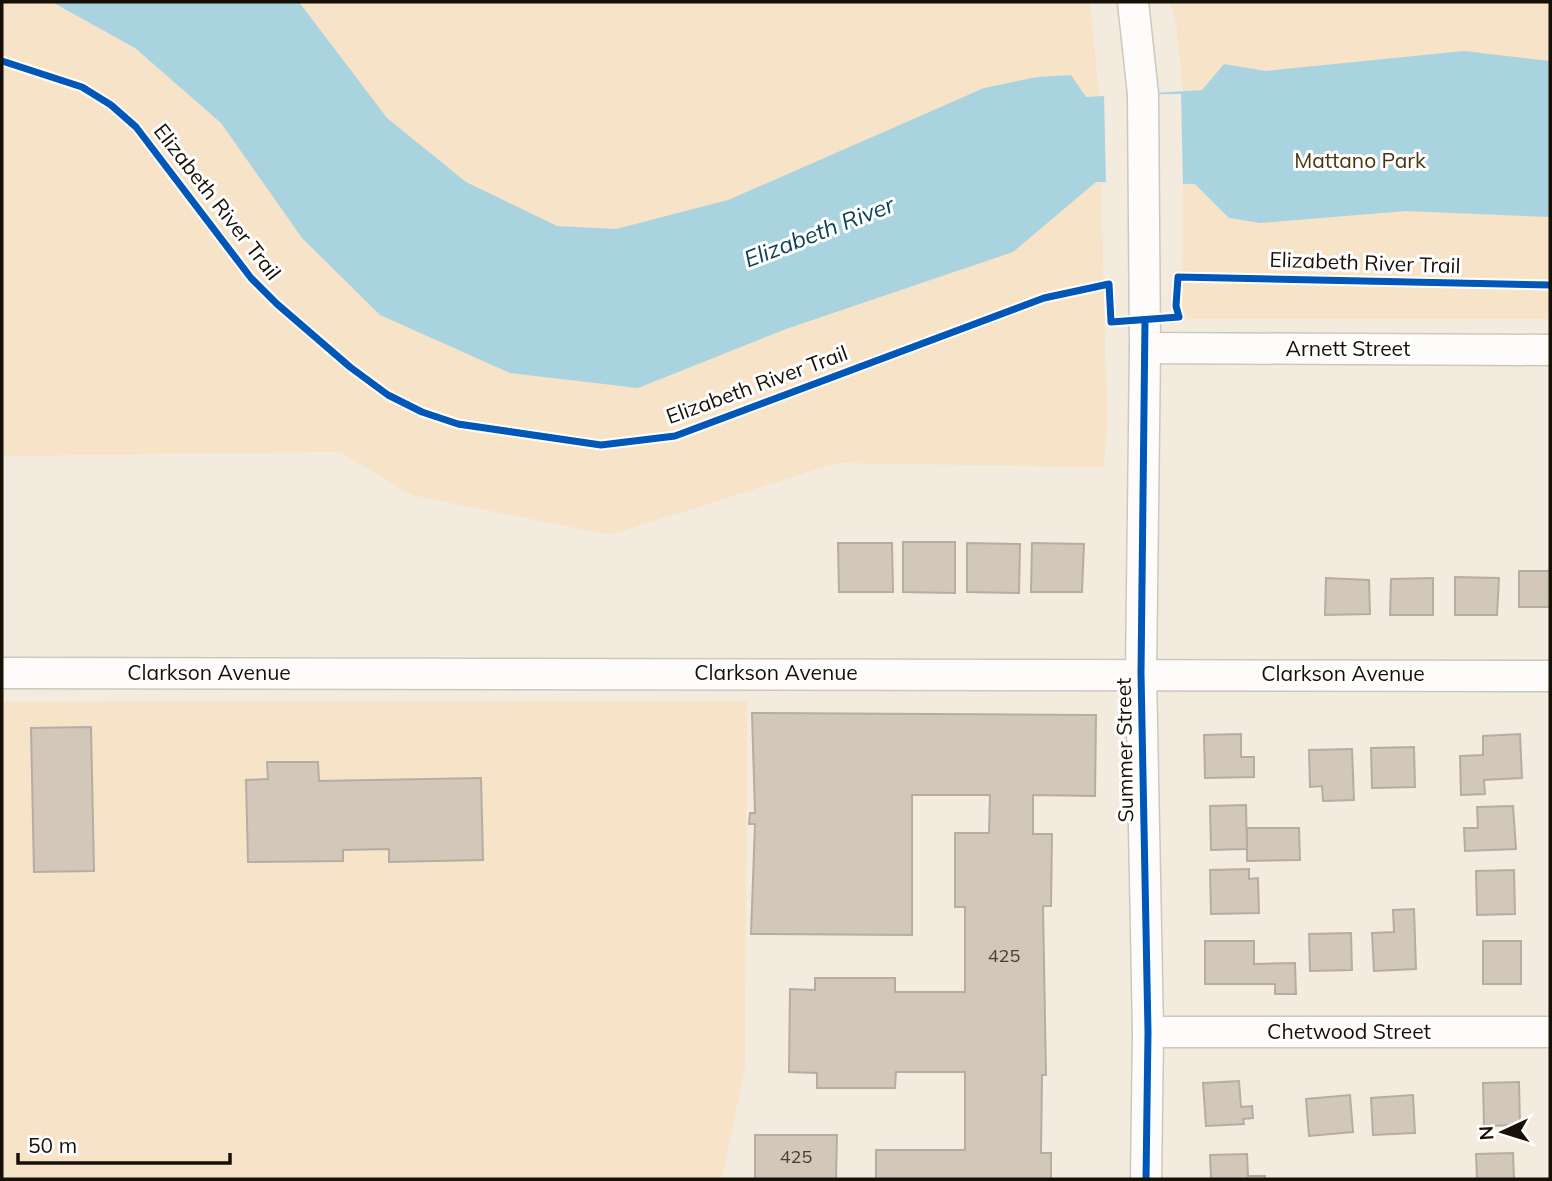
<svg xmlns="http://www.w3.org/2000/svg" width="1552" height="1181" viewBox="0 0 1552 1181" font-family="Mulish,sans-serif">
<style>
.green{fill:#f7e3c8}
.water{fill:#aad3e0}
.pier{fill:#f4ebdf}
.building{fill:#d2c7b9;stroke:#b5ada4;stroke-width:2}
.lines{fill:none;stroke-linecap:round;stroke-linejoin:round}
.minor-casing{stroke:#cec7bc;stroke-width:33}
.minor{stroke:#fdfcfa;stroke-width:30}
.cycleway-casing{stroke:#fff;stroke-width:11}
.cycleway{stroke:#0057b8;stroke-width:7}
.labels{text-anchor:middle;stroke-width:6;stroke-linejoin:round;paint-order:stroke}
.number-label{font-size:18px;fill:#463e34}
.park-label{font-size:21px;fill:#4b340f;stroke:#fff}
.street-label{font-size:21px;fill:#171007;stroke:#fff}
.water-label{font-size:23px;font-style:italic;fill:#0c4253;stroke:#fff}
</style>
<rect width="100%" height="100%" fill="#f4ebdf"/>
<g class="green">
<polygon points="2,2 1090,2 1099,96 1107,422 1104,467 837,463 610,535 411,495 340,452 2,456"/>
<polygon points="1170,2 1550,2 1550,319 1182,319 1183,92 1176,23"/>
<polygon points="747,701 745,1066 722,1179 2,1179 2,702"/>
</g>
<polygon class="water" points="52,2 299,2 387,118 466,182 557,226 616,229 728,200 984,88 1037,77 1071,75 1086,97 1202,90 1224,64 1266,71 1464,51 1550,61 1550,217 1406,211 1260,223 1229,218 1195,184 1096,182 1013,252 786,329 638,388 510,373 380,315 302,238 221,123 135,48"/>
<polygon class="pier" points="1181,94 1183,187 1106,185 1104,95"/>
<g class="building">
<polygon points="903,542 955,542 955,593 903,592"/>
<polygon points="838,543 892,543 893,592 839,592"/>
<polygon points="967,543 1020,544 1019,593 967,592"/>
<polygon points="1032,543 1084,544 1082,592 1031,592"/>
<rect x="1519" y="571" width="31" height="36"/>
<polygon points="1455,577 1499,578 1497,615 1455,615"/>
<polygon points="1326,578 1369,580 1370,614 1325,615"/>
<polygon points="1433,578 1433,615 1390,615 1391,579"/>
<polygon points="752,713 1096,715 1095,796 1033,795 1033,834 1052,834 1051,906 1043,906 1046,1075 1042,1075 1041,1153 1051,1153 1051,1179 876,1179 876,1150 965,1150 965,1072 896,1072 895,1088 817,1088 817,1073 789,1072 790,989 815,990 815,978 895,978 895,992 965,992 965,907 955,907 955,833 989,833 990,795 912,795 912,935 751,934 755,824 749,824 750,813 755,813"/>
<polygon points="91,727 94,871 34,872 31,728"/>
<polygon points="1241,734 1241,757 1254,757 1254,777 1205,778 1204,735"/>
<polygon points="1520,734 1522,778 1484,780 1485,794 1461,795 1460,756 1483,755 1483,736"/>
<polygon points="1414,747 1415,787 1372,788 1371,748"/>
<polygon points="1352,749 1354,800 1323,801 1322,786 1310,787 1309,750"/>
<polygon points="267,762 318,762 319,781 481,778 483,860 389,862 389,849 343,850 343,861 248,862 246,780 268,779"/>
<polygon points="1246,805 1247,849 1211,850 1210,806"/>
<polygon points="1513,806 1516,849 1465,851 1464,828 1478,828 1477,807"/>
<polygon points="1247,828 1299,828 1300,860 1247,861"/>
<polygon points="1249,869 1249,879 1258,878 1259,913 1211,914 1210,870"/>
<polygon points="1514,870 1515,914 1477,915 1476,871"/>
<polygon points="1414,909 1416,969 1374,971 1372,933 1394,932 1393,910"/>
<polygon points="1351,933 1352,970 1310,971 1309,934"/>
<polygon points="1205,941 1254,941 1254,964 1295,963 1296,994 1275,994 1275,984 1205,984"/>
<rect x="1483" y="941" width="38" height="43"/>
<polygon points="1239,1081 1241,1107 1252,1106 1253,1118 1243,1119 1244,1124 1206,1126 1203,1083"/>
<polygon points="1519,1082 1520,1125 1484,1126 1483,1083"/>
<polygon points="1350,1095 1353,1132 1309,1136 1306,1099"/>
<polygon points="1413,1095 1415,1133 1373,1135 1371,1098"/>
<polygon points="755,1135 837,1135 836,1179 755,1179"/>
<polygon points="1513,1153 1514,1179 1477,1179 1476,1154"/>
<polygon points="1247,1154 1248,1176 1265,1176 1265,1179 1211,1179 1210,1155"/>
</g>
<g class="lines">
<g class="minor-casing">
<g id="minor">
<polyline points="1133,2 1143,94 1145,348 1141,673 1148,1032 1146,1179"/>
<polyline points="1145,348 1550,350"/>
<polyline points="2,673 1550,676"/>
<polyline points="1148,1032 1550,1032"/>
</g>
</g>
<use href="#minor" class="minor"/>
<g class="cycleway-casing">
<g id="cycleway">
<polyline points="2,61 82,87 111,105 136,127 251,278 277,304 350,367 388,395 422,412 458,424 601,445 675,436 1044,298 1109,284 1111,322 1179,317 1176,306 1178,277 1550,285"/>
<polyline points="1145,320 1141,673 1148,1032 1146,1179"/>
</g>
</g>
<use href="#cycleway" class="cycleway"/>
</g>
<g class="labels">
<g class="number-label">
<text x="1004" y="962">425</text>
<text x="796" y="1163">425</text>
</g>
<g class="park-label">
<text x="1360" y="168">Mattano Park</text>
</g>
<g class="street-label">
<text transform="translate(217 202) rotate(52)" y="7">Elizabeth River Trail</text>
<text transform="translate(1365 263) rotate(2)" y="7">Elizabeth River Trail</text>
<text x="1348" y="356">Arnett Street</text>
<text transform="translate(757 385) rotate(-20)" y="7">Elizabeth River Trail</text>
<text x="209" y="680">Clarkson Avenue</text>
<text x="776" y="680">Clarkson Avenue</text>
<text x="1343" y="681">Clarkson Avenue</text>
<text transform="translate(1125 750) rotate(-91)" y="7">Summer Street</text>
<text x="1349" y="1039">Chetwood Street</text>
</g>
<g class="water-label">
<text transform="translate(819 232) rotate(-21)" y="8">Elizabeth River</text>
</g>
</g>
<rect width="1552" height="1181" fill="none" stroke="#171007" stroke-width="7"/>
<g transform="translate(1503 1132) rotate(266)" stroke="#ffffff" stroke-width="5" paint-order="stroke">
<path d="M0-5L12 26L0 18L-12 26Z" fill="#171007"/>
<text y="-10" font-size="19" font-weight="bold" text-anchor="middle" fill="#171007">N</text>
</g>
<path d="M18 1153v10h212v-10" fill="none" stroke="#171007" stroke-width="3.5"/>
<text x="28" y="1153" font-size="21" fill="#171007" stroke="#ffffff" stroke-width="5" paint-order="stroke">50 m</text>
</svg>
